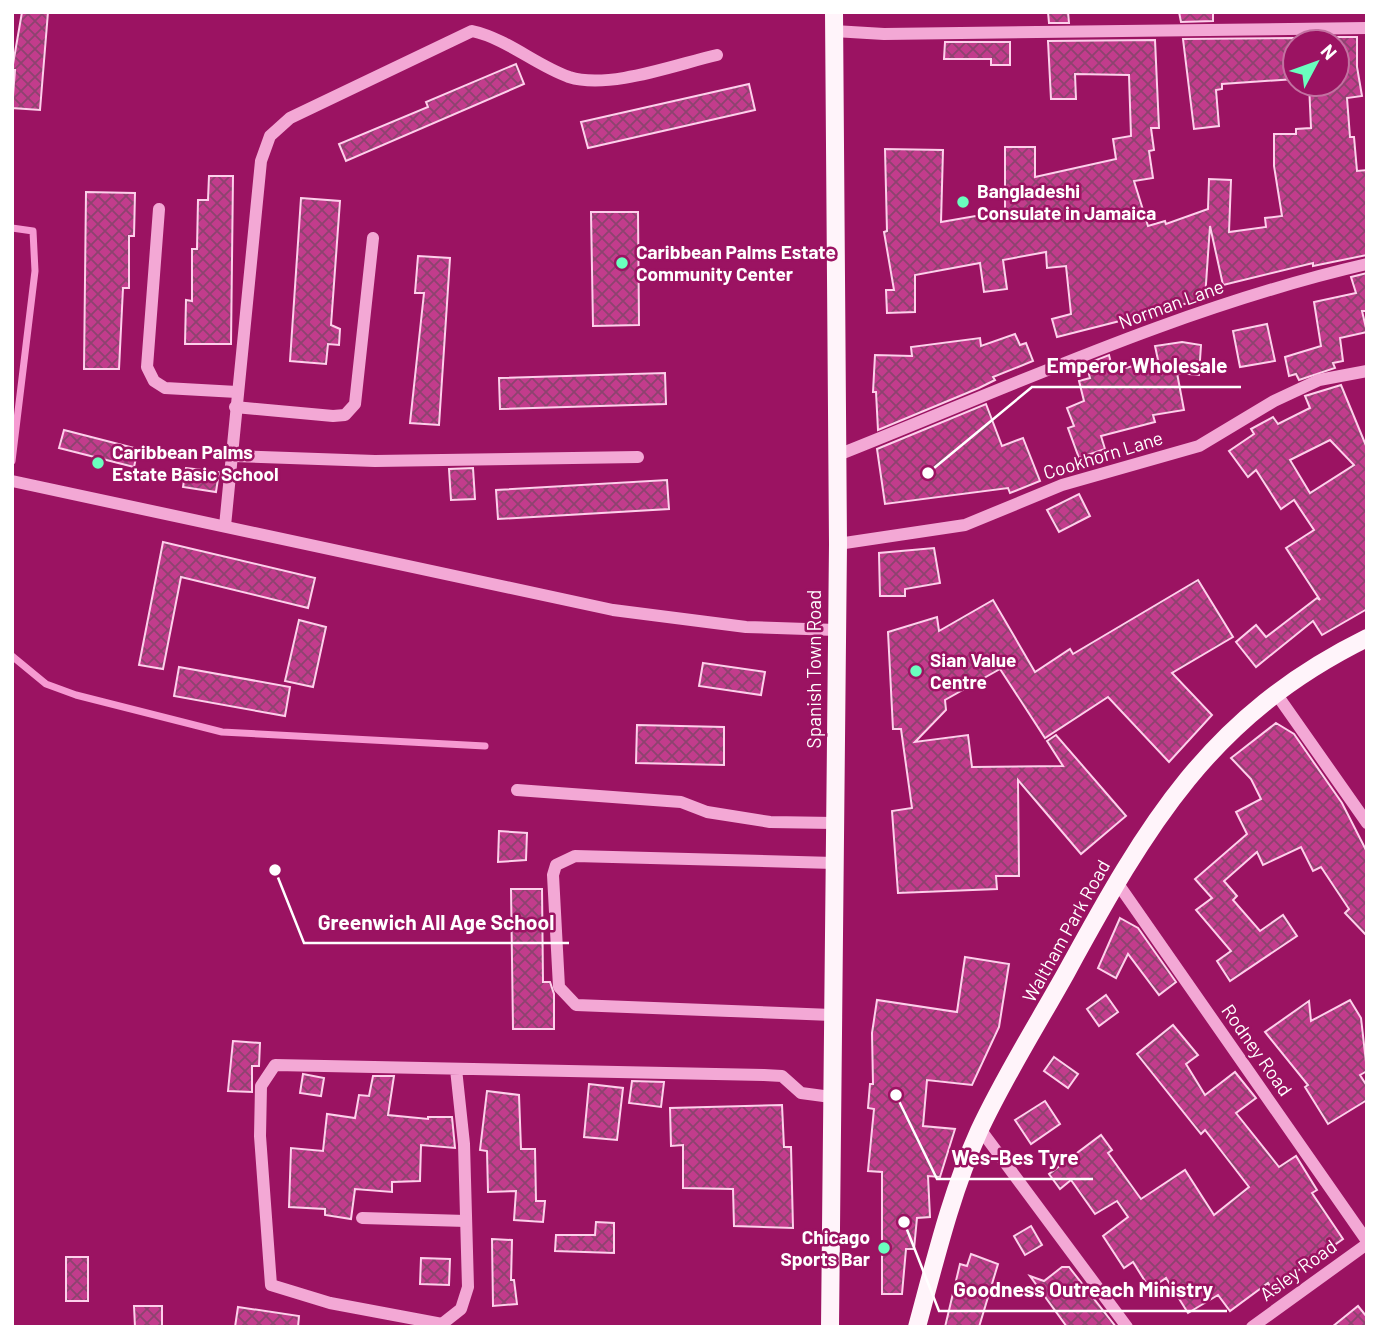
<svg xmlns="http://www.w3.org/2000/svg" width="1379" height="1339" viewBox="0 0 1379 1339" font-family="Barlow,sans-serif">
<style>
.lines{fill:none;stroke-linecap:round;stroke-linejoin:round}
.stream{stroke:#f69ad2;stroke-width:7}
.building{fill:url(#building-cross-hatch);stroke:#fdd0eb;stroke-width:2;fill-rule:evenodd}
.minor{stroke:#f3a8d5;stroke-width:12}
.major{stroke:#fff4fa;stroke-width:18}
.poi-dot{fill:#6affbe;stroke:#9b1362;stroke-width:2.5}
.labels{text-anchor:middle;stroke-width:5;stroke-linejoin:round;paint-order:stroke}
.poi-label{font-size:19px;font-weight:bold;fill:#fff;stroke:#9b1362;text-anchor:start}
.street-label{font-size:19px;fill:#fff;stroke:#9b1362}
.leader{fill:none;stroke:#fff;stroke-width:2.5}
.callout-dot{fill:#fff;stroke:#9b1362;stroke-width:2.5}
.callout-label{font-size:21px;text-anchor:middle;font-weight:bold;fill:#fff;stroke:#9b1362;stroke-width:5;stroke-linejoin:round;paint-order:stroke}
</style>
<defs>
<pattern id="building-cross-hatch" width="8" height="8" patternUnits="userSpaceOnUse" patternTransform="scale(1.75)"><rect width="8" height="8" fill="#c23c8c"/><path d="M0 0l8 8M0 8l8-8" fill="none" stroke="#8d436f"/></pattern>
</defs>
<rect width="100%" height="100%" fill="#9b1362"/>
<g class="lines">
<g class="stream">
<polyline points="12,228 33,231 35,271 12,461"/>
<polyline points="12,656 46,684 76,695 222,732 485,746"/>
</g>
</g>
<g class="building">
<polygon points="22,12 48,12 40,110 12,108 15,70 12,70"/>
<polygon points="1048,12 1068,12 1069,23 1049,23"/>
<polygon points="1179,12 1213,12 1213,21 1181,22"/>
<polygon points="1338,37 1357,37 1357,67 1362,96 1347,98 1350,137 1354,137 1357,171 1367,170 1367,255 1313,266 1313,263 1223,285 1210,226 1205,298 1167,309 1057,337 1052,319 1071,314 1066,266 1047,268 1046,252 1003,260 1007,289 984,292 980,263 915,275 915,312 887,313 886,290 894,290 884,232 887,231 885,149 943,150 941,222 1005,211 1005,147 1035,147 1035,177 1116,159 1113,139 1131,136 1129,75 1075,74 1076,99 1051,99 1048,41 1155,40 1159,128 1151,128 1154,150 1149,151 1153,178 1134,181 1148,226 1165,221 1166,224 1208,209 1209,179 1231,180 1229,232 1266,227 1265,218 1282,216 1274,166 1274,134 1296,134 1296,129 1311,128 1309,84 1337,84"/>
<polygon points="1295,38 1295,79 1222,84 1222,89 1216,90 1219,126 1194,129 1183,39"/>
<polygon points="945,42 1010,42 1010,65 991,65 991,59 944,59"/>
<polygon points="516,64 524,84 346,161 339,144 428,107 426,102"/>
<polygon points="749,84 755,110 588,148 581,122"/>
<polygon points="209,176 233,176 231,344 185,344 186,300 192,301 192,249 197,249 198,200 208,200"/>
<polygon points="86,192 135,193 134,236 129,236 129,288 123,288 119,369 84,369"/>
<polygon points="301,198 340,201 331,325 340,329 339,345 328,344 326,364 290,361"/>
<polygon points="591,212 638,212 639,325 593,326"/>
<polygon points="418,256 450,258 439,425 410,423 424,293 415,293"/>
<polygon points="1367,273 1367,311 1362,311 1367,332 1340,338 1343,361 1333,363 1335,368 1299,380 1296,374 1289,376 1285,357 1321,346 1314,302 1356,293 1351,277"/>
<polygon points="1267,324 1275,361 1240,367 1233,331"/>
<polygon points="1015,334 1020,345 1026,343 1033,361 993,377 995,380 979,388 878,430 876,392 873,392 875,355 912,356 911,347 980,338 981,346"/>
<polygon points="1182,342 1201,345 1199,375 1177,373 1184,410 1153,415 1155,422 1101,436 1105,449 1079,458 1068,428 1074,426 1067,408 1084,401 1079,381 1090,378 1086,364 1109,355 1113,371 1158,360 1155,346"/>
<polygon points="665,373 666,404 500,409 499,378"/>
<path d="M 1341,385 L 1367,448 L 1367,609 L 1322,635 L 1313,621 L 1256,667 L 1236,642 L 1256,625 L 1266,637 L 1317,598 L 1320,600 L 1286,548 L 1314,530 L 1294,500 L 1281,509 L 1256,470 L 1248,477 L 1229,451 L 1254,434 L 1251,429 L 1273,417 L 1278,424 L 1310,408 L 1305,396 ZM 1330,440 L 1354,465 L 1310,493 L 1290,460 Z"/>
<polygon points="986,404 1002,446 1023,438 1040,481 1010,493 1008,488 885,504 877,449"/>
<polygon points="64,430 138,449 134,467 59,448"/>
<polygon points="186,468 219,472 216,492 183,487"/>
<polygon points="473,468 475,499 451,500 449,469"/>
<polygon points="667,480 669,509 498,519 496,490"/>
<polygon points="1079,494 1090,516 1059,532 1047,510"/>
<polygon points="163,542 315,578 308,608 181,577 163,669 139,665"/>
<polygon points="934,548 940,583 905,589 905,596 880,596 879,553"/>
<polygon points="1198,580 1233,637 1172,673 1212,715 1169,762 1108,697 1045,738 1000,669 945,700 946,710 915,742 968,735 972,767 1063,766 1047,741 1056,735 1126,816 1081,854 1018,780 1019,876 996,876 997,889 898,893 892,811 912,808 901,729 893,729 888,632 937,617 939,631 993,600 1035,672 1070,649 1073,654"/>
<polygon points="299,620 326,627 313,687 285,681"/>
<polygon points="703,663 765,672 761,695 699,686"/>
<polygon points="179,667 290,687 285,716 174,696"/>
<polygon points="1276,723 1294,734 1342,803 1367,852 1367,936 1345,913 1349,909 1321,867 1313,871 1301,847 1263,865 1257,852 1224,881 1237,896 1233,900 1260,931 1283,915 1297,936 1230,981 1217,961 1231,951 1196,910 1212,898 1195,879 1247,834 1236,812 1261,799 1251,779 1231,758"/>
<polygon points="637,725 724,727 724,765 636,763"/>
<polygon points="499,831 527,833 526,860 498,862"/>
<polygon points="511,889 542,889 543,982 550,982 554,994 554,1029 513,1029"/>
<polygon points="1120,918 1138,928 1176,982 1159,995 1128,954 1116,978 1098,968"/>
<polygon points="965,957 1009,964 999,1027 972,1085 927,1080 923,1126 955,1129 940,1177 928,1176 930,1217 917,1218 914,1249 906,1249 902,1294 882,1294 882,1172 868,1171 874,1109 868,1108 870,1084 873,1084 872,1033 877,1000 957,1012"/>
<polygon points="1106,995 1118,1012 1099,1026 1087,1009"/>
<polygon points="1350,1000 1361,1018 1367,1071 1360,1075 1367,1086 1367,1100 1328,1124 1305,1087 1308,1085 1265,1032 1309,1001 1311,1021"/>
<polygon points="1173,1025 1198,1055 1186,1064 1205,1095 1235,1072 1256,1098 1236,1113 1279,1167 1296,1156 1317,1190 1312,1193 1343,1239 1272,1289 1268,1283 1230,1311 1218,1295 1188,1313 1166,1278 1150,1289 1133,1262 1124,1268 1103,1236 1128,1217 1117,1201 1095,1214 1071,1180 1060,1189 1049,1174 1101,1135 1112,1150 1108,1153 1141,1199 1185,1170 1214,1215 1249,1187 1205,1130 1201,1134 1137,1054"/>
<polygon points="233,1041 260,1043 259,1066 252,1066 252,1092 228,1091"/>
<polygon points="1054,1057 1078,1074 1068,1088 1044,1071"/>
<polygon points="303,1074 324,1078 321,1096 300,1093"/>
<polygon points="373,1076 394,1076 388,1115 428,1119 428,1117 452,1117 455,1148 421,1145 420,1181 392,1182 392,1192 355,1189 351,1219 325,1215 325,1209 289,1207 291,1148 323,1151 327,1114 355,1118 359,1095 369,1096"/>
<polygon points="632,1081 664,1082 661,1107 629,1103"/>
<polygon points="589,1084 623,1088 617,1140 584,1137"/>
<polygon points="487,1091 519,1095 521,1149 535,1149 536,1201 545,1201 543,1222 514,1220 516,1191 488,1192 487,1151 480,1150"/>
<polygon points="1045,1101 1060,1124 1031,1144 1015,1120"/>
<polygon points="782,1105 784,1147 791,1147 793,1228 734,1226 733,1189 683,1188 683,1145 671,1146 670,1108"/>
<polygon points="596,1222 614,1223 614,1253 555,1251 556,1235 595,1235"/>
<polygon points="1031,1226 1042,1245 1025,1255 1014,1236"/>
<polygon points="492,1239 512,1240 511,1280 514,1280 517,1304 493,1306"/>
<polygon points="971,1254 998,1264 979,1327 945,1327 960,1264 967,1266"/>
<rect x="66" y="1257" width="22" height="44"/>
<polygon points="421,1258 450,1259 449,1285 420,1284"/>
<polygon points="1062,1267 1069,1267 1116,1327 1067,1327 1030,1276 1044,1281"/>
<polygon points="134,1306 162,1306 162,1327 135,1327"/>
<polygon points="1358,1306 1367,1317 1367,1327 1332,1327"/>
<polygon points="238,1307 299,1316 298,1327 235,1327"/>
</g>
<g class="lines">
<g class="minor">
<polyline points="834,31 884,34 1367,28"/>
<polyline points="159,209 147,367 154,381 165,388 237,392"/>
<polyline points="235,407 333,416 345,415 355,404 373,238"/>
<path d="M 838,455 C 1012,386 1184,306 1367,264"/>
<polyline points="234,456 375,461 638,457"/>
<polyline points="12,481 613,610 746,627 836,630"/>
<path d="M 225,526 L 261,161 L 270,136 L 290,118 L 472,31 C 508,39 535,65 569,77 C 609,90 677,64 717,55"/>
<polyline points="838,544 965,525 1062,485 1199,446 1274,401 1319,380 1367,371"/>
<polyline points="1275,692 1367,823"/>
<polyline points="517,790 681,802 707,812 770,822 834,823"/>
<polyline points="1116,881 1367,1241"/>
<polyline points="832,1015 576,1005 559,987 553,875 556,865 575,856 834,863"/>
<polyline points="456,1069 464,1144 468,1287 461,1309 442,1324 330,1303 271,1285 260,1136 261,1086 275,1065 764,1075 782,1076 801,1093 831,1097"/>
<polyline points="980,1129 1127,1327"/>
<polyline points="362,1218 466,1221"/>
<polyline points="1252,1327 1367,1244"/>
</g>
<g class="major">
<polyline points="830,1327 838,544 834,12"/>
<path d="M 917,1327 C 935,1261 951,1193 979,1131 C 1004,1077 1037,1025 1066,973 C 1147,825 1209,716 1367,638"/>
</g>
</g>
<g class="poi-dot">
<circle cx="963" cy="202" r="7"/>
<circle cx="622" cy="263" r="7"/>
<circle cx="98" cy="463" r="7"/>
<circle cx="916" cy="671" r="7"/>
<circle cx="884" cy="1248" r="7"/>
</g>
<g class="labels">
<g class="poi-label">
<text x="977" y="198">Bangladeshi<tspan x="977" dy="22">Consulate in Jamaica</tspan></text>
<text x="636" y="259">Caribbean Palms Estate<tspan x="636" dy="22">Community Center</tspan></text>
<text x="112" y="459">Caribbean Palms<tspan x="112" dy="22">Estate Basic School</tspan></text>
<text x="930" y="667">Sian Value<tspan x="930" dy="22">Centre</tspan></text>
<text x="870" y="1244" text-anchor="end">Chicago<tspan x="870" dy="22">Sports Bar</tspan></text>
</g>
<g class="street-label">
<text transform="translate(1171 304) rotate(-20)" y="7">Norman Lane</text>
<text transform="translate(1103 455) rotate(-17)" y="7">Cookhorn Lane</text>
<text transform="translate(814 669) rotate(-90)" y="7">Spanish Town Road</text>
<text transform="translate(1066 931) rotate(-61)" y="7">Waltham Park Road</text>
<text transform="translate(1257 1050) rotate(55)" y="7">Rodney Road</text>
<text transform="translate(1298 1270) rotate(-36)" y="7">Asley Road</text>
</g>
</g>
<path class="leader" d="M928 473L1032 387H1241M275 870L304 943H569M896 1095L937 1179H1093M904 1222L939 1311H1227"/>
<g class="callout-dot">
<circle cx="928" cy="473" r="7"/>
<circle cx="275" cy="870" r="7"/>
<circle cx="896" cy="1095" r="7"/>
<circle cx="904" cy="1222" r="7"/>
</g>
<g class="callout-label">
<text x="1137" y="373">Emperor Wholesale</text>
<text x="436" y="930">Greenwich All Age School</text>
<text x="1015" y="1165">Wes-Bes Tyre</text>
<text x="1083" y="1297">Goodness Outreach Ministry</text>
</g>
<rect width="1379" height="1339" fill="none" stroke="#ffffff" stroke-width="28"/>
<g transform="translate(1316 63) rotate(49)"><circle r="33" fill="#9b1362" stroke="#c371a1" stroke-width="2"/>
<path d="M0-5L12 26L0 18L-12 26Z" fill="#6affbe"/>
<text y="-10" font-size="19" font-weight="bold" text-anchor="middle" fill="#ffffff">N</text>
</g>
</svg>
